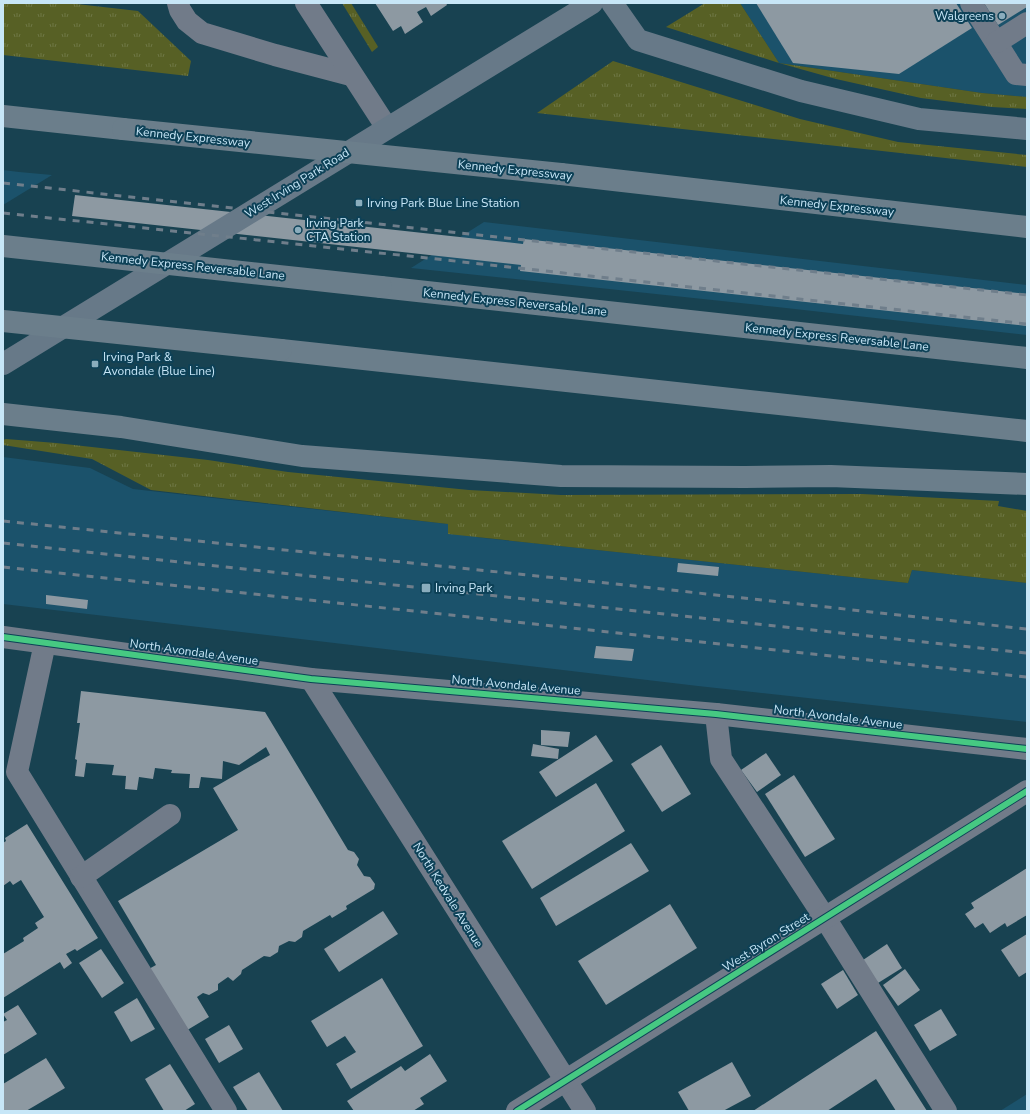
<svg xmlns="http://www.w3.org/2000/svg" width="1030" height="1114" viewBox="0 0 1030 1114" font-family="'Nunito Sans',sans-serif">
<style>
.built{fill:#1b526b}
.grass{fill:url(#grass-tufts)}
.building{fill:#8d99a2}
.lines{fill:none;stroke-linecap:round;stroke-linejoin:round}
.minor{stroke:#717b89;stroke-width:22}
.major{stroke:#677988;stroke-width:22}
.highway{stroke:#6b7e8b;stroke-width:22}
.rail{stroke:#6f7e8b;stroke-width:3;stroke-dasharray:7 7;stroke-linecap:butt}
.highway-bridge{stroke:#6b7e8b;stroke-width:22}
.cycleway-casing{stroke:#0d4157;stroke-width:8}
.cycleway{stroke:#46c982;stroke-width:6}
.poi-dot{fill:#8aadbd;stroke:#0d4157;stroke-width:1.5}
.labels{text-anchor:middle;stroke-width:4;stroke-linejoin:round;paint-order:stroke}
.poi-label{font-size:12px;fill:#c7e6f7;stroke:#0d4157;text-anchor:start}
.street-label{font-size:12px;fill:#c7e6f7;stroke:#0d4157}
</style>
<defs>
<pattern id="grass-tufts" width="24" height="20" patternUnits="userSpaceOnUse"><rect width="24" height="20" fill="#576025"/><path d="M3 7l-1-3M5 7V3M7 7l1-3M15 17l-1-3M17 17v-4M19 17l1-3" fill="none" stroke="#6e7745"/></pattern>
</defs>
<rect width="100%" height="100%" fill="#184251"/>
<g class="built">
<polygon points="740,3 1027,3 1027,97 982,93 779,63"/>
<polygon points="3,170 19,172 52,175 3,205"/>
<polygon points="484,222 1027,285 1027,335 777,307 411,268"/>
<polygon points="3,457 90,468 133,489 448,524 448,533 484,538 908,583 912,570 1027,583 1027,722 698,686 3,604"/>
<polygon points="1027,1094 1027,1111 1000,1111"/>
</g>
<g class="grass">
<polygon points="3,3 68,3 138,11 191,61 188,76 3,55"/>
<polygon points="342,3 351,3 377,45 378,47 372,52"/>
<polygon points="705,3 740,3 779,63 982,93 1027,97 1027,109 992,107 921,98 836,79 779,63 666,27"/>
<polygon points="613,61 800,119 898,142 1027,155 1027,167 537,113"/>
<polygon points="6,439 56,443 208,460 288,472 469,490 561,495 862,494 999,501 998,506 1027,511 1027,583 912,570 908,583 448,534 448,524 151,490 92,459 3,445 3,440"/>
</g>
<g class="building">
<polygon points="375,3 446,3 447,5 431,16 426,7 417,12 423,22 405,34 401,26 393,31"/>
<polygon points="756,3 956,3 972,28 899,74 793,63"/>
<polygon points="984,3 1027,3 1027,7 998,25"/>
<polygon points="75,195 523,244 524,239 1027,294 1027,326 520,271 521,265 72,216"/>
<polygon points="678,563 719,567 718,576 677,572"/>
<polygon points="46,595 88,600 87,609 46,604"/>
<polygon points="596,646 634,649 632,661 594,658"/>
<polygon points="81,691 265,712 348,850 354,852 359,859 357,865 364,876 370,877 375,884 374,889 346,906 347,909 332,918 330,915 303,931 302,937 295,942 289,941 279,946 278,952 270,957 264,956 242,970 241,974 233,981 228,977 218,984 218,990 209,995 203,993 197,997 209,1017 184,1032 147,970 156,965 118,901 238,830 213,788 270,755 266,747 239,765 223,761 222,779 201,777 199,788 189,788 190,774 171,773 172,770 155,768 153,779 139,777 137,790 125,789 126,776 112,775 114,765 86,763 84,777 75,776 77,760 75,759 80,723 77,723"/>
<polygon points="541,730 570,732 568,747 541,745"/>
<polygon points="596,735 613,761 556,797 539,772"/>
<polygon points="533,744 559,749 558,759 531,756"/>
<polygon points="661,745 691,794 662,812 631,764"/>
<polygon points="766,753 781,775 757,792 741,770"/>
<polygon points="794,775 835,839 805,857 765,794"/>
<polygon points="596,783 625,831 532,889 502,841"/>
<polygon points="27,824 98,938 77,951 75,949 66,954 72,963 64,969 60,962 3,998 3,954 24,941 23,938 38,928 35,923 44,917 21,880 13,885 10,881 3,886 3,843 6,841 5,838"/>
<polygon points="631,843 649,871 556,926 540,898"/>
<polygon points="1027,868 1027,915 1007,927 1005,923 990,933 983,923 975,928 965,914 974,908 971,903"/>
<polygon points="670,904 697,948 606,1005 578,961"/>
<polygon points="383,911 398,934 339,972 324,949"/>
<polygon points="1027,934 1027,972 1019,977 1001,950"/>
<polygon points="887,944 902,968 878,983 863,960"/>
<polygon points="101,949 124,983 102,998 79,963"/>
<polygon points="905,969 920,990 898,1006 883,985"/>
<polygon points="843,970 858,995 837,1009 821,984"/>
<polygon points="382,978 423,1046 351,1089 336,1064 356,1052 345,1036 327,1047 311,1021"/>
<polygon points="137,998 155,1029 131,1042 114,1012"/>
<polygon points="18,1005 37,1034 3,1055 3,1022 7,1020 3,1014"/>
<polygon points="941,1009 957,1035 930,1051 914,1025"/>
<polygon points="229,1025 243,1049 219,1063 205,1039"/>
<polygon points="876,1031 927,1111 896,1111 876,1079 827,1111 753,1111"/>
<polygon points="430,1054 447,1081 420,1098 424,1104 413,1111 354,1111 347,1101 401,1066 405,1071"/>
<polygon points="46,1058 65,1088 26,1111 3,1111 3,1084"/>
<polygon points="732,1062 751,1096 723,1111 689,1111 678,1092"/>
<polygon points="170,1064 195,1104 184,1111 164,1111 145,1079"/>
<polygon points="259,1072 283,1111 248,1111 233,1087"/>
</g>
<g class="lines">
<g class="minor">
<polyline points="178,3 180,10 187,21 202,33 275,55 351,75"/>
<polyline points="306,3 387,128"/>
<polyline points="971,3 1016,74 1027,75"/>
<polyline points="997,42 1027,23"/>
<polyline points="3,637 311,679 716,714 1027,749"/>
<polyline points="45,643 17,772 226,1111"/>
<polyline points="311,679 585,1111"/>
<polyline points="716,714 721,759 825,918 946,1111"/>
<polyline points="81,877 170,815"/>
<polyline points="517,1111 1027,791"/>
</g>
<g class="major">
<polyline points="612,3 638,40 801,91 919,119 1027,129"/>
<polyline points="3,364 592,3"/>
</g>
<g class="highway">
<polyline points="3,116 123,129"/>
<polyline points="561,174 1027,227"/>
<polyline points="381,287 1027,358"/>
<polyline points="281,350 1027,431"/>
<polyline points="3,414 121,427 302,456 561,476 745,477 831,476 1027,484"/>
</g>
<g class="rail">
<polyline points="3,183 1027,295"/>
<polyline points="3,213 427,258 1027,324"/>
<polyline points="3,521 625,585 1027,629"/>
<polyline points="3,543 1027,653"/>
<polyline points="3,567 1027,677"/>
</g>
<g class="highway-bridge">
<polyline points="123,129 561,174"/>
<polyline points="3,246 381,287"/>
<polyline points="3,321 281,350"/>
</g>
<g class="cycleway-casing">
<g id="cycleway">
<polyline points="3,637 311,679 716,714 1027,749"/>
<polyline points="517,1111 1027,791"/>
</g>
</g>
<use href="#cycleway" class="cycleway"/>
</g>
<g class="poi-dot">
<circle cx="1002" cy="16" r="4"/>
<rect x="355" y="199" width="8" height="8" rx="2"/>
<circle cx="298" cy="230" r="4"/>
<rect x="91" y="360" width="8" height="8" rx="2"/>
<rect x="421" y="583" width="10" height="10" rx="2"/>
</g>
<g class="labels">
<g class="poi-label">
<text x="994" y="20" text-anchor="end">Walgreens</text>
<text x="367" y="207">Irving Park Blue Line Station</text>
<text x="306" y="227">Irving Park<tspan x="306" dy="14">CTA Station</tspan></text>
<text x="103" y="361">Irving Park &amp;<tspan x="103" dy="14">Avondale (Blue Line)</tspan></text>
<text x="435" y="592">Irving Park</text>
</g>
<g class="street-label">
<text transform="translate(193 137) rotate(6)" y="4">Kennedy Expressway</text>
<text transform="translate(515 170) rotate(6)" y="4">Kennedy Expressway</text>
<text transform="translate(297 183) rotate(-32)" y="4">West Irving Park Road</text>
<text transform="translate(837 206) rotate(6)" y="4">Kennedy Expressway</text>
<text transform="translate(193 266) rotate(6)" y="4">Kennedy Express Reversable Lane</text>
<text transform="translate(515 302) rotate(6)" y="4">Kennedy Express Reversable Lane</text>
<text transform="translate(837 337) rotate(6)" y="4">Kennedy Express Reversable Lane</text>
<text transform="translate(194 652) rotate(8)" y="4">North Avondale Avenue</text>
<text transform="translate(516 685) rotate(5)" y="4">North Avondale Avenue</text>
<text transform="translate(838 717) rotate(7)" y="4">North Avondale Avenue</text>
<text transform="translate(448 895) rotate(58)" y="4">North Kedvale Avenue</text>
<text transform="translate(766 942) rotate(-32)" y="4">West Byron Street</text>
</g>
</g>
<rect width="1030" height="1114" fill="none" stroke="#c7e6f7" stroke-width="8"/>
</svg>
